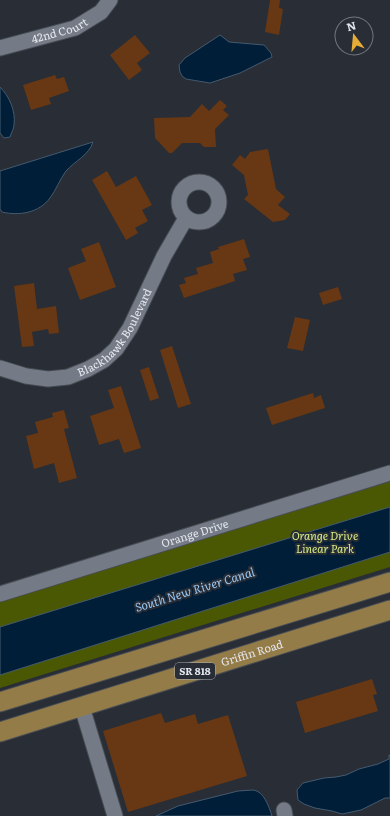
<svg xmlns="http://www.w3.org/2000/svg" width="390" height="816" viewBox="0 0 390 816" font-family="Literata,serif">
<style>
.green{fill:#4a5803}
.water{fill:#001e38;stroke:#445a6e}
.building{fill:#673813}
.lines{fill:none;stroke-linecap:round;stroke-linejoin:round}
.minor-casing{stroke:#474c53;stroke-width:17}
.major-casing{stroke:#474c53;stroke-width:21}
.minor{stroke:#747b86;stroke-width:15}
.major{stroke:#947c48;stroke-width:19}
.labels{text-anchor:middle;stroke-width:4;stroke-linejoin:round;paint-order:stroke}
.shield{fill:#282d36;stroke:#acafb6;stroke-width:1}
.shield-label{font-size:10px;font-weight:bold;fill:#e4e7ed}
.street-label{font-size:11px;fill:#e4e7ed;stroke:#282d36}
.park-label{font-size:11px;font-style:italic;fill:#d7ef86;stroke:#282d36}
.water-label{font-size:12px;font-style:italic;fill:#98c8f4;stroke:#282d36}
</style>
<rect width="100%" height="100%" fill="#282d36"/>
<polygon class="green" points="390,478 390,567 0,688 0,600"/>
<g class="water">
<polygon points="220,35 229,42 264,45 271,53 272,57 240,73 210,83 186,79 182,76 180,72 179,65 185,58"/>
<path d="M 0,87 C 9,96 16,111 14,125 C 14,129 11,133 10,137 L 4,138 L 0,133 Z"/>
<path d="M 93,142 C 89,155 75,161 66,171 C 60,179 56,190 50,198 C 39,213 19,216 2,212 L 0,209 L 0,171 Z"/>
<polygon points="390,507 390,552 0,675 0,627"/>
<polygon points="389,755 390,755 390,798 385,798 361,810 342,814 332,811 315,808 304,804 298,800 297,790 303,783 324,778 336,777 346,775 359,769 378,764 389,759"/>
<path d="M 253,790 C 264,791 269,807 272,816 L 156,816 L 178,806 L 238,791 Z"/>
</g>
<g class="building">
<polygon points="270,0 280,0 279,8 283,9 279,35 265,32"/>
<polygon points="135,35 150,53 137,63 142,70 129,80 110,55"/>
<polygon points="55,75 57,79 64,77 69,91 49,98 51,104 31,110 23,85"/>
<polygon points="220,100 227,106 223,110 229,115 215,129 216,147 204,147 200,143 182,143 172,153 169,153 155,138 154,118 190,117 202,104 209,111"/>
<polygon points="268,149 276,189 285,197 278,205 290,214 285,220 273,222 244,199 248,195 244,175 232,165 240,155 245,159 250,152"/>
<polygon points="107,171 116,187 136,176 152,205 142,210 148,221 135,228 138,233 126,240 92,180"/>
<polygon points="244,239 250,257 243,259 247,270 233,274 235,281 184,298 179,285 186,283 184,278 198,274 196,268 213,263 210,252 219,249 218,247"/>
<polygon points="99,242 116,287 80,300 68,268 86,261 81,249"/>
<polygon points="34,283 37,309 56,306 59,333 49,334 48,329 32,332 34,346 22,347 14,286"/>
<polygon points="338,287 342,299 323,305 319,293"/>
<polygon points="295,317 310,320 303,351 287,348"/>
<polygon points="172,346 191,404 178,408 160,350"/>
<polygon points="149,367 159,398 150,401 140,370"/>
<polygon points="121,386 141,448 124,453 119,439 99,445 90,416 114,408 108,390"/>
<polygon points="313,393 314,398 321,395 325,408 272,425 266,408"/>
<polygon points="64,410 69,428 64,429 77,478 59,483 54,463 34,469 26,436 38,433 35,422 53,417 52,413"/>
<polygon points="372,679 377,694 373,695 378,711 305,733 296,702"/>
<polygon points="161,713 165,723 195,714 198,724 228,715 247,776 128,812 103,731"/>
</g>
<g class="lines">
<g class="minor-casing">
<g id="minor">
<path id="s1" d="M 0,48 L 75,28 L 101,12 L 110,0"/>
<circle cx="199" cy="202" r="20"/>
<path id="s2" d="M 0,368 L 26,376 L 48,379 L 68,377 L 88,369 L 104,360 L 116,349 L 130,328 L 164,256 L 186,218"/>
<path id="s3" d="M 0,594 L 390,473"/>
<polyline points="82,707 115,816"/>
<polyline points="284,810 285,816"/>
</g>
</g>
<g class="major-casing">
<g id="major">
<polyline points="0,702 390,582"/>
<path id="s4" d="M 0,732 L 390,610"/>
</g>
</g>
<use href="#minor" class="minor"/>
<use href="#major" class="major"/>
</g>
<g class="labels">
<rect class="shield" x="175" y="663" width="40" height="16" rx="3"/>
<g class="shield-label">
<text x="195" y="675">SR 818</text>
</g>
<g class="street-label">
<text dy="4" stroke="none"><textPath href="#s1" startOffset="62">42nd Court</textPath></text>
<text dy="4" stroke="none"><textPath href="#s2" startOffset="137">Blackhawk Boulevard</textPath></text>
<text dy="4" stroke="none"><textPath href="#s3" startOffset="204">Orange Drive</textPath></text>
<text dy="4" stroke="none"><textPath href="#s4" startOffset="264">Griffin Road</textPath></text>
</g>
<g class="park-label">
<text x="325" y="540">Orange Drive<tspan x="325" dy="13">Linear Park</tspan></text>
</g>
<g class="water-label">
<text transform="translate(195 590) rotate(-17)" y="4">South New River Canal</text>
</g>
</g>
<g transform="translate(354 36) rotate(344)"><circle r="19" fill="#282d36" stroke="#73777f"/>
<path d="M0-3L7 15L0 10L-7 15Z" fill="#e5ad35"/>
<text y="-6" font-size="11" font-weight="bold" text-anchor="middle" fill="#e4e7ed">N</text>
</g>
</svg>
